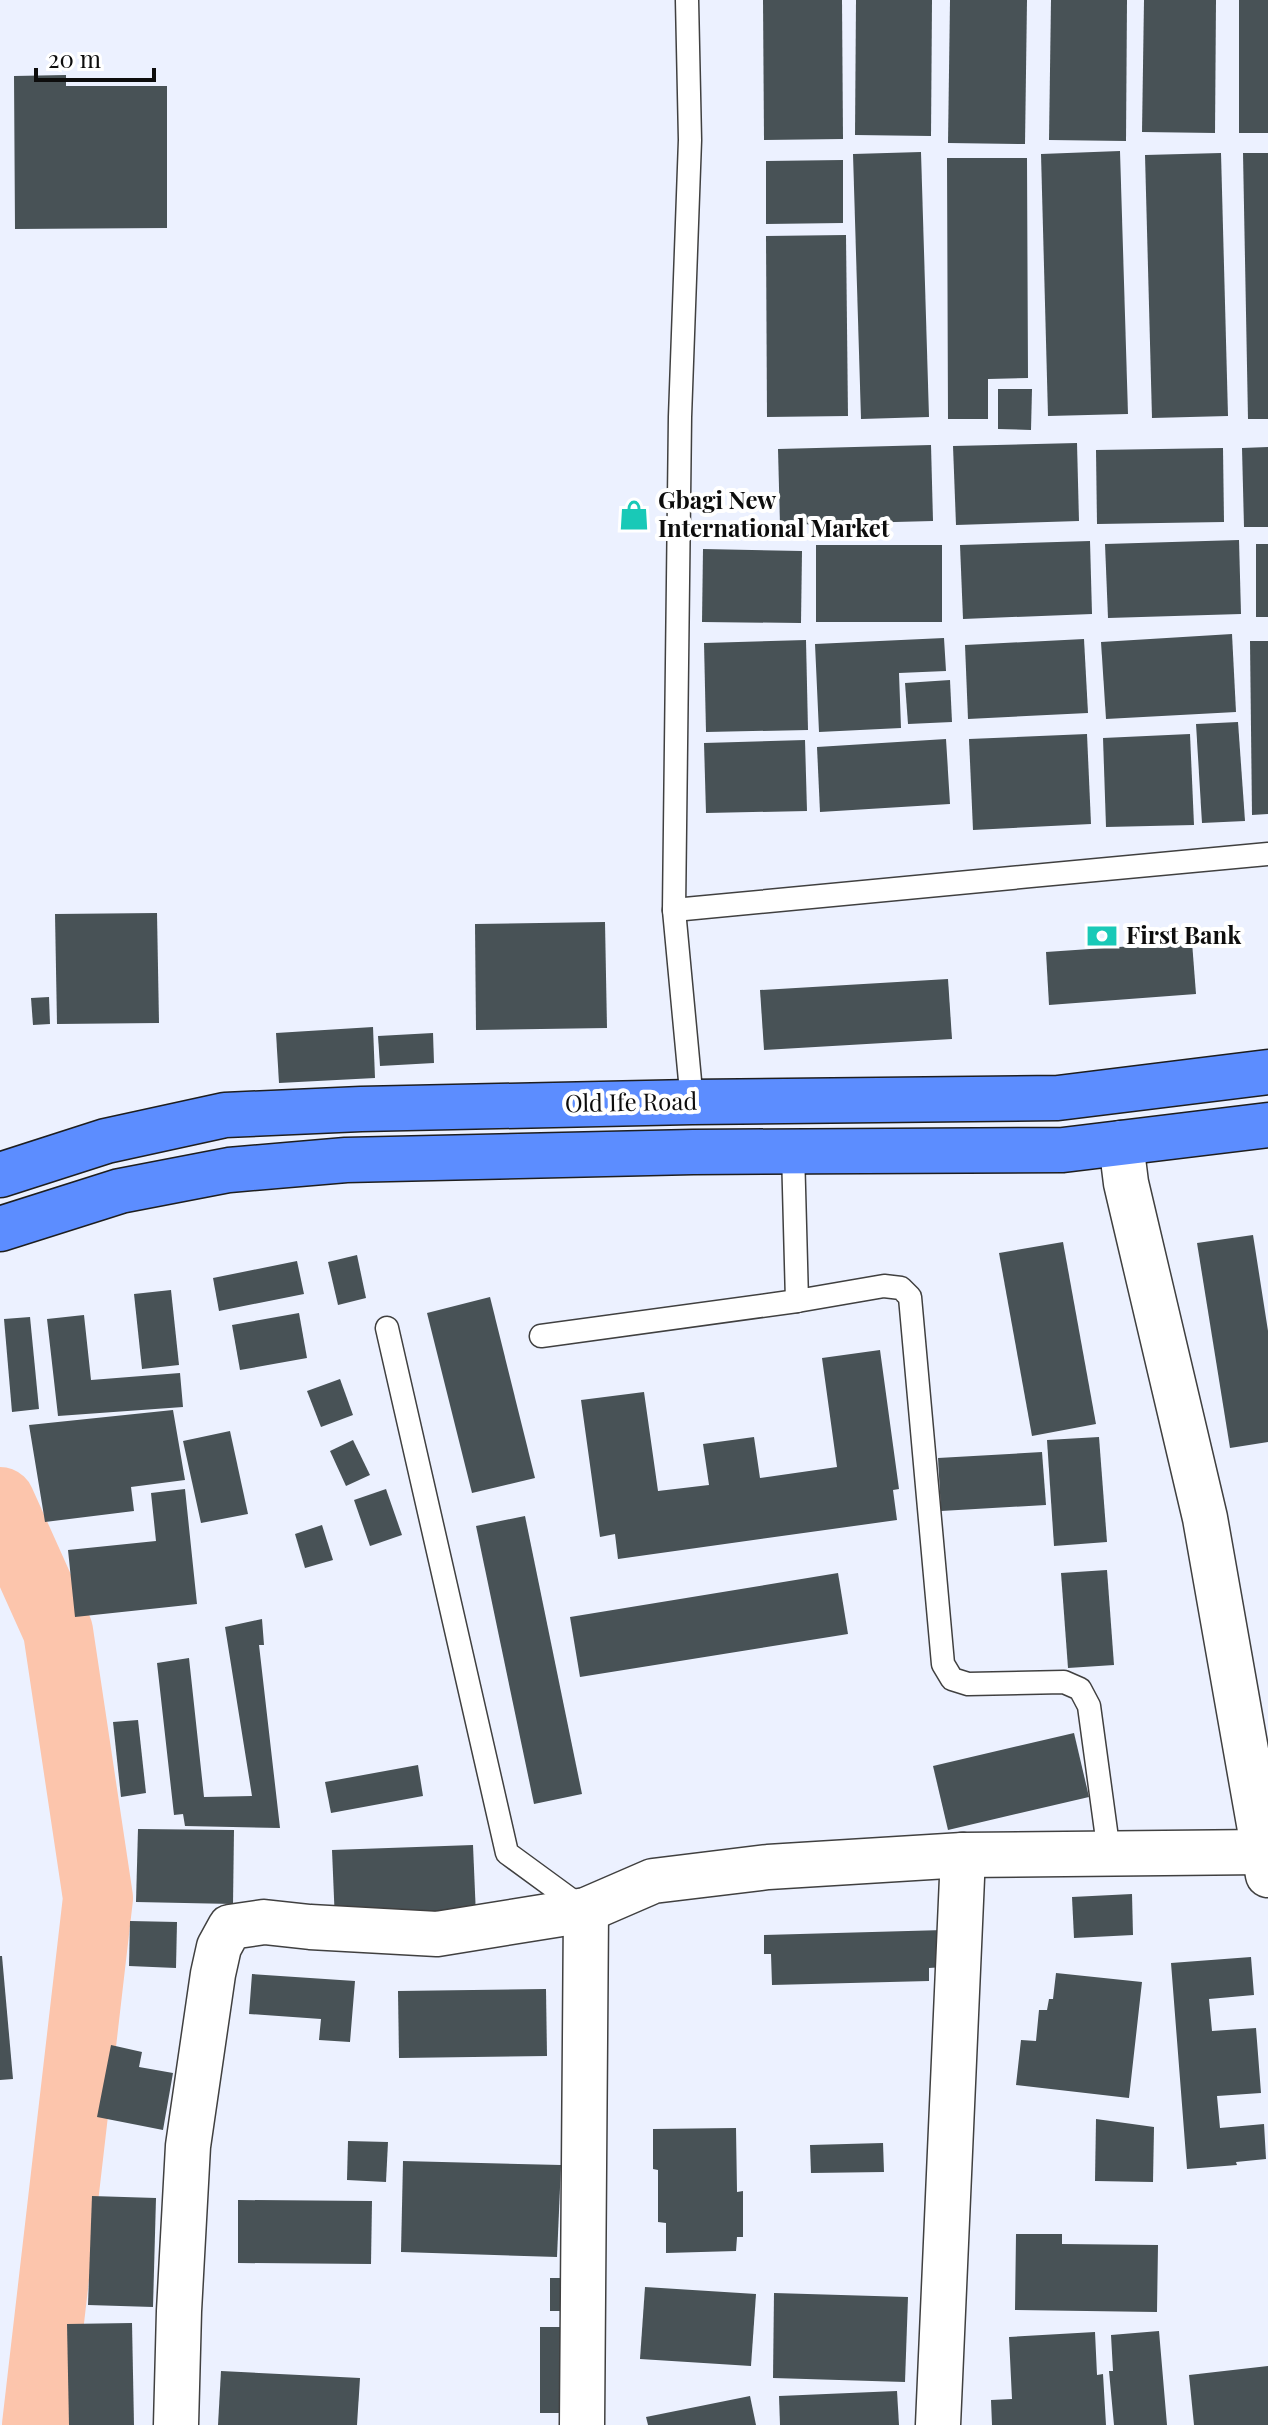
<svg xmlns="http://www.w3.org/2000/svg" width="1268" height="2425" viewBox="0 0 1268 2425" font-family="'Playfair Display',serif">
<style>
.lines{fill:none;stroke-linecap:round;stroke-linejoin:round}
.river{stroke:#fcc5ac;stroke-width:70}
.building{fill:#485256}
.lane-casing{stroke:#404040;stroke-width:25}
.street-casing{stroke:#404040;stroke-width:47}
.primary-casing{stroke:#1e1e1e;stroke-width:47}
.lane{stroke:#fff;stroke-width:22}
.street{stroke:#fff;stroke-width:44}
.primary{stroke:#5c8dff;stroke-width:44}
.labels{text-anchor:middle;stroke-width:8;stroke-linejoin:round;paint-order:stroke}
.poi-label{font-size:24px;font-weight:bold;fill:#0d0d0d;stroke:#fff;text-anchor:start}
.street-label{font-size:24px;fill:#0d0d0d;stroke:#fff}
</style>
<rect width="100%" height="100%" fill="#ecf1ff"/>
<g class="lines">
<polyline class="river" points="0,1502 58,1631 98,1898 37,2425"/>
</g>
<g class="building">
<polygon points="763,0 842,0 843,139 764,140"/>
<polygon points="856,0 932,0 931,136 855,135"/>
<polygon points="950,0 1027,0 1025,144 948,143"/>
<polygon points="1051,0 1127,0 1126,141 1049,140"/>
<polygon points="1144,0 1216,0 1215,133 1142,132"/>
<rect x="1239" y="0" width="29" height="133"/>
<polygon points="66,75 66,86 167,86 167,228 15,229 14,76"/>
<polygon points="1120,151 1128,414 1048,416 1041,154"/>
<polygon points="921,152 929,417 861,419 853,154"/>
<polygon points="1221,153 1228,416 1152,418 1145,155"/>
<polygon points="1243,153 1268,153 1268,419 1248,419"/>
<polygon points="947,158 1027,158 1028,378 988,379 988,419 948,419"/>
<polygon points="843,160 843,223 766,224 766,161"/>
<polygon points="846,235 848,416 767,417 766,236"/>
<polygon points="998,389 1032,389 1031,430 998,429"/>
<polygon points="1077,443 1079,521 956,525 953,446"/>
<polygon points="931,445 933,521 780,525 778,449"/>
<polygon points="1268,447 1268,527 1244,527 1242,448"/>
<polygon points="1223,448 1224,522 1097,524 1096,450"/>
<polygon points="1239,540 1241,614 1108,618 1105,544"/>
<polygon points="1090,541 1092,614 963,619 960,545"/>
<rect x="1256" y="544" width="12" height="73"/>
<rect x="816" y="545" width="126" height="77"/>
<polygon points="703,549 802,551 801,623 702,622"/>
<polygon points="1232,634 1236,712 1106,719 1101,642"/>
<polygon points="944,638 946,671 899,673 901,728 819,732 815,644"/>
<polygon points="1084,639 1088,713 968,719 965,645"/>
<polygon points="806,640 808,730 706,732 704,643"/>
<polygon points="1250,641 1268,641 1268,814 1252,815"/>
<polygon points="950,680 952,722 908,724 905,683"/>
<polygon points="1238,722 1245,821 1202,823 1196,724"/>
<polygon points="1087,734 1091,824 973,830 969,739"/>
<polygon points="1190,734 1194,825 1106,827 1103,738"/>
<polygon points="946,739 950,804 820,812 817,747"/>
<polygon points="805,740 807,811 706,813 704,743"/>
<polygon points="157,913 159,1023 57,1024 55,914"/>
<polygon points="605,922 607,1028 476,1030 475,924"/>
<polygon points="1192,942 1196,994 1049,1005 1046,952"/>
<polygon points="948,979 952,1039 764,1050 760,990"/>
<polygon points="49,997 50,1024 33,1025 31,998"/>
<polygon points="373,1027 375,1078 279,1083 276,1033"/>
<polygon points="433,1033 434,1063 380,1066 378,1036"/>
<polygon points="1253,1235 1268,1331 1268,1442 1230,1448 1197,1243"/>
<polygon points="1063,1242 1096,1424 1032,1436 999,1253"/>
<polygon points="357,1255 366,1298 338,1305 328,1262"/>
<polygon points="297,1261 304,1294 219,1311 213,1278"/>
<polygon points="171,1290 179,1365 142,1369 134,1294"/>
<polygon points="490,1297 535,1478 472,1493 427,1313"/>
<polygon points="299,1313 307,1358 240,1370 232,1325"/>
<polygon points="84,1315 91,1380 180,1373 183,1407 58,1416 47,1319"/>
<polygon points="30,1317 39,1409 12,1412 4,1319"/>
<polygon points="880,1350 899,1489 893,1490 897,1520 618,1559 615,1534 600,1537 581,1400 644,1392 658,1491 709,1485 703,1444 754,1437 760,1478 837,1467 822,1358"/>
<polygon points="340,1379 353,1415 321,1427 307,1391"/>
<polygon points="173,1410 185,1480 131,1487 134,1511 45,1522 29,1425"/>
<polygon points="230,1431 248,1514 201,1523 183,1441"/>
<polygon points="1099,1437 1107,1542 1054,1546 1047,1440"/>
<polygon points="353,1440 370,1475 346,1486 330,1451"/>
<polygon points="1042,1452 1046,1505 941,1511 938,1458"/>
<polygon points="185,1489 197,1604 75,1617 68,1550 156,1541 151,1493"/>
<polygon points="386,1489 402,1535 370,1546 354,1500"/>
<polygon points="525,1516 582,1794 534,1804 476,1526"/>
<polygon points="322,1525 333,1560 305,1568 295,1534"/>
<polygon points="1107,1570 1114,1665 1068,1668 1061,1573"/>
<polygon points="838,1573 848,1634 580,1677 570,1617"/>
<polygon points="262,1619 264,1645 259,1645 280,1828 185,1826 183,1814 174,1815 157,1663 189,1658 204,1797 252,1796 225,1627"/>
<polygon points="138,1720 146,1793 121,1797 113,1722"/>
<polygon points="1074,1733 1089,1797 948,1830 933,1766"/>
<polygon points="418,1765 423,1796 331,1813 325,1782"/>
<polygon points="138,1829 234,1830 233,1904 136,1902"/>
<polygon points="473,1845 476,1916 335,1922 332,1850"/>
<polygon points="1132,1894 1133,1935 1074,1938 1072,1897"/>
<polygon points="130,1921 177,1922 176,1968 129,1966"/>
<polygon points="944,1930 945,1967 929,1968 929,1981 772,1985 771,1954 764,1954 764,1935"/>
<polygon points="0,1956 2,1956 13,2079 0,2080"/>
<polygon points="1251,1957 1254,1995 1209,1999 1212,2031 1256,2028 1261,2093 1217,2096 1220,2128 1264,2124 1266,2159 1236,2162 1237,2165 1187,2169 1171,1963"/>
<polygon points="1056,1973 1142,1982 1129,2098 1016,2085 1021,2040 1036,2041 1039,2010 1047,2010 1049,1999 1053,1999"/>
<polygon points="252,1974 355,1981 350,2042 319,2040 321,2019 249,2014"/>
<polygon points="546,1989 547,2056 399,2058 398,1991"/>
<polygon points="111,2045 142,2052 139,2067 173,2073 163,2130 97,2117"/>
<polygon points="1096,2119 1154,2127 1153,2182 1095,2181"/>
<polygon points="736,2128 737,2192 743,2191 743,2237 737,2237 736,2251 666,2253 666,2223 658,2222 658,2170 653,2169 653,2129"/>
<polygon points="348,2141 388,2142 386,2182 347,2180"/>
<polygon points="883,2143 884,2172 811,2173 810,2145"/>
<polygon points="403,2161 561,2165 557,2257 401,2252"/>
<polygon points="92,2196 156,2198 153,2307 88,2305"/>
<polygon points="238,2200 372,2201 371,2264 238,2263"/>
<polygon points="1016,2234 1062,2234 1062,2244 1158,2245 1157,2312 1015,2310"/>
<polygon points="550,2278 568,2278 569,2311 550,2311"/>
<polygon points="645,2287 756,2294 751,2366 640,2359"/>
<polygon points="774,2293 908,2297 905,2382 773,2378"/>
<polygon points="132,2323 134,2425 69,2425 67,2324"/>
<rect x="540" y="2327" width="31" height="86"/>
<polygon points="1159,2331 1167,2425 1114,2425 1109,2371 1113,2371 1111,2335"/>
<polygon points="1095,2332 1097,2375 1103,2374 1106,2425 992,2425 991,2400 1012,2399 1009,2337"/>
<polygon points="1268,2366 1268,2425 1194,2425 1189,2375"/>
<polygon points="221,2371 360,2378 357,2425 218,2425"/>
<polygon points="897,2391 899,2425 780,2425 779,2396"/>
<polygon points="750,2396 756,2425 648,2425 646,2417"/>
</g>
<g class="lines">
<g class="lane-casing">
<g id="lane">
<polyline points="687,0 690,140 680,417 674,910 692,1102"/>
<path d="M 674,910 C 872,890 1070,873 1268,854"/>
<polyline points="793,1151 797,1301 884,1286 901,1288 910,1297 943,1664 952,1679 968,1684 1064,1682 1080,1689 1089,1706 1109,1853"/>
<polyline points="387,1328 507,1853 585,1910"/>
<polyline points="541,1336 797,1301"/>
</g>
</g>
<g class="street-casing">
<g id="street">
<polyline points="1121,1143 1126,1183 1205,1518 1268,1875"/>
<polyline points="176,2425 179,2311 188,2146 213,1974 219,1947 230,1927 264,1922 310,1927 437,1934 586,1910 653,1881 768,1867 963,1855 1263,1852"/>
<polyline points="582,2425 586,1910"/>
<polyline points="938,2425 963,1855"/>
</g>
</g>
<g class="primary-casing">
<g id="primary">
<polyline points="0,1175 106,1141 225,1115 361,1109 692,1102 1058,1098 1268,1072"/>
<polyline points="0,1229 120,1191 229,1170 346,1160 693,1152 1063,1150 1268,1125"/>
</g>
</g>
<use href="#lane" class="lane"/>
<use href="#street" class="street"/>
<use href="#primary" class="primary"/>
</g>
<defs>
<g id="shop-bare" transform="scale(2.4)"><path d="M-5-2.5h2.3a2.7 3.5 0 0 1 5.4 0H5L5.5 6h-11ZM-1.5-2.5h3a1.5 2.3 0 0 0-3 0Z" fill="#19c9b7" stroke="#fff" stroke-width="2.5" paint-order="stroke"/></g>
<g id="bank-bare" transform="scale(2.4)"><path d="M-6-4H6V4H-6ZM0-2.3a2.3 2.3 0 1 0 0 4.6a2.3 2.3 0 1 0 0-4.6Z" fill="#19c9b7" stroke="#fff" stroke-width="2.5" paint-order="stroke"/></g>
</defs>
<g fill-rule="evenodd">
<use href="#shop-bare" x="634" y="515"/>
<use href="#bank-bare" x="1102" y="936"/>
</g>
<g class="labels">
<g class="poi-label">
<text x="658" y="509">Gbagi New<tspan x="658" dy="28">International Market</tspan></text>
<text x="1126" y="944">First Bank</text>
</g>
<g class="street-label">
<text transform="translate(631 1103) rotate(-1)" y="8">Old Ife Road</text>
</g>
</g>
<path d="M36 68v12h118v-12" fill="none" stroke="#0d0d0d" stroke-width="4"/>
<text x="48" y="68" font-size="24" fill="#0d0d0d" stroke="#ffffff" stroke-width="6" paint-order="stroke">20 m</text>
</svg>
